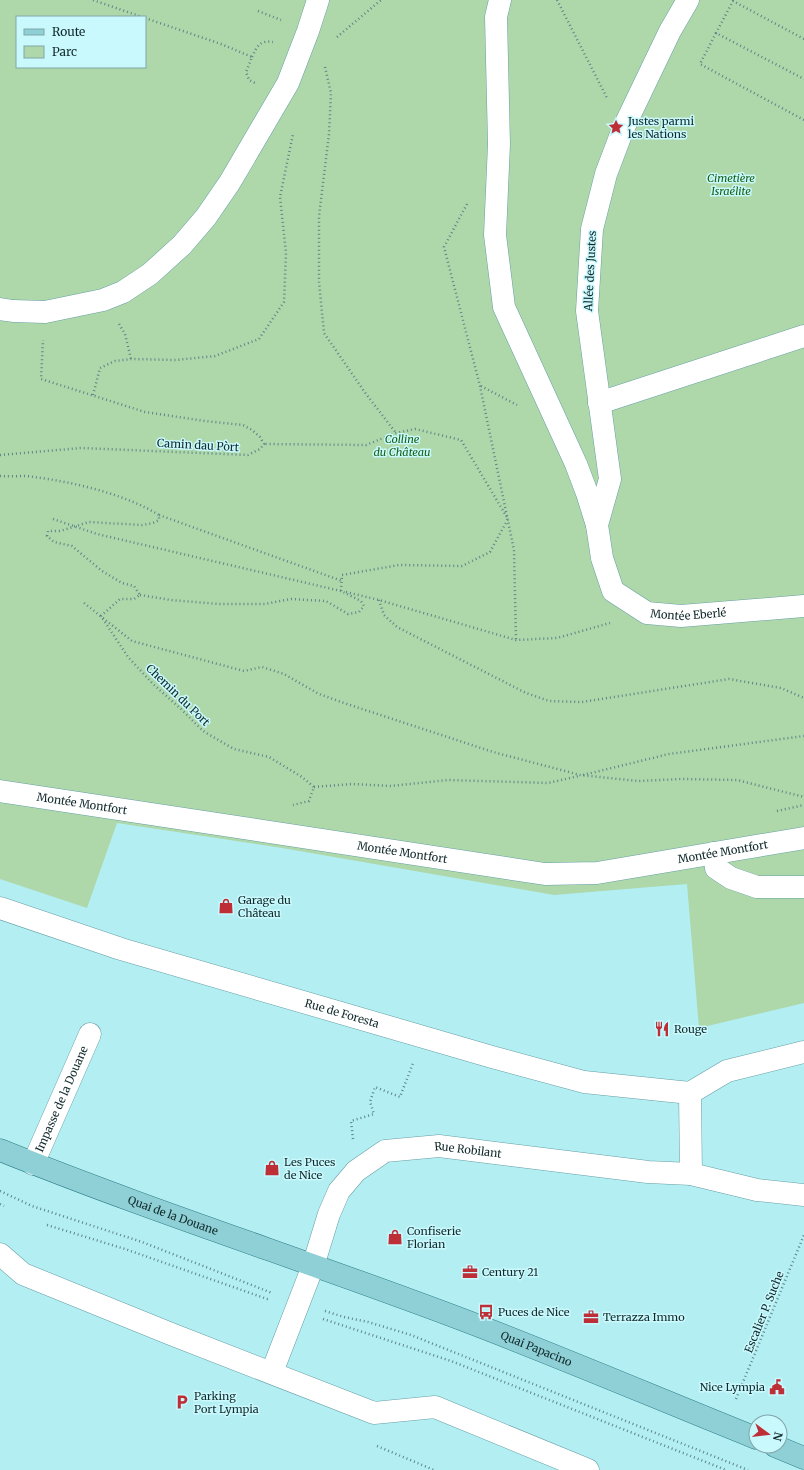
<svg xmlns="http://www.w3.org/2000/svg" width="804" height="1470" viewBox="0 0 804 1470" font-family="Merriweather,serif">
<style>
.green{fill:#aed8aa;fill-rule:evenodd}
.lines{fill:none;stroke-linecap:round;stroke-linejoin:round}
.minor-casing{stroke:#669fa4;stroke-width:23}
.major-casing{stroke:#318188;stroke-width:23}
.path{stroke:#5d8589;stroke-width:2.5;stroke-dasharray:1 3;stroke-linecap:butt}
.minor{stroke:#fff;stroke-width:22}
.major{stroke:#8ed0d6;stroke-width:22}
.labels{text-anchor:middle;stroke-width:3;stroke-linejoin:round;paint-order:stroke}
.poi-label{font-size:11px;fill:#11292b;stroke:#caf9fd;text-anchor:start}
.park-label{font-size:11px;font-style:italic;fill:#155e14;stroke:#caf9fd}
.street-label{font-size:11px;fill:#11292b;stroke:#caf9fd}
</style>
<rect width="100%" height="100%" fill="#b3eef3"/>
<path class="green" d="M 0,0 L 804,0 L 804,1003 L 699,1028 L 687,884 L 554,895 L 282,848 L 117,823 L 87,908 L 0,879 ZM 17,17 L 145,17 L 145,67 L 17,67 Z"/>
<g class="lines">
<g class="minor-casing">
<g id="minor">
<polyline points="500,0 496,17 499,144 495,235 504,307 576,464 587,493 597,525"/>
<path id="s1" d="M 688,0 L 670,31 L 623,129 L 606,174 L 592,229 L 587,311 L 610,479 L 597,525 L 602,558 L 613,591 L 647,613 L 681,616 L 804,606"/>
<polyline points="0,309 13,311 45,312 103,300 123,292 150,274 182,245 206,217 230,182 288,83 308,31 318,0"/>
<polyline points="599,403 804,336"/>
<path id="s2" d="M 0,791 L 545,874 L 597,873 L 804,838"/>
<polyline points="714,853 716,868 731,878 757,887 804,887"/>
<path id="s3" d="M 0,908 L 121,949 L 492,1057 L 584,1082 L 690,1093"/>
<polyline points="690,1093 727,1071 804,1052"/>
<polyline points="690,1093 691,1174"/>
<path id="s4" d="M 33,1164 L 90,1034"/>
<polyline points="0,1254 23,1274 171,1334 374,1413 435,1407 588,1470"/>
<path id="s5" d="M 272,1372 L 313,1266 L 329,1214 L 339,1191 L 356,1171 L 385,1151 L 439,1146 L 648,1172 L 691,1174 L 757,1190 L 804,1195"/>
</g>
</g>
<g class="major-casing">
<g id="major">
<path id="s6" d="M 0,1150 C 153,1212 311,1262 466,1321 C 563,1358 659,1399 756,1438"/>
<polyline points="775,1446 804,1458"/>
</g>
</g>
<g class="path">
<polyline points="93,0 142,17"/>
<polyline points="557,0 607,98"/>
<polyline points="258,11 281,20"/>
<polyline points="145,18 221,44 252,57 246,72 249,80 255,83"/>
<polyline points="716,33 700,64 804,120"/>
<polyline points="337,37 381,0"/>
<polyline points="804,39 733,1 716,33 804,79"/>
<path d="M 252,57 C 257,46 260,40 273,42"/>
<polyline points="325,67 331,93 329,134 319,216 319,282 324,333 366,394 396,433"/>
<polyline points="467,204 444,247 480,386 514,550 516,640"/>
<polyline points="119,324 125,334 131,359"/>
<polyline points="481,386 517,405"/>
<polyline points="93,395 100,368 115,361 131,359 176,360 215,356 259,339 284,302 286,253 280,197 293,134"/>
<polyline points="0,455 81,448 248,455 260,449 264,444 260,437 252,430 243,425 205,421 145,412 41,379 43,340"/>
<path d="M 0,476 C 11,477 23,475 34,477 C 73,482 125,494 159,515 L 159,520 L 153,523 L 142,525 L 89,522 L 60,531 L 48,531 L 47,536 L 54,542 L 72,546 L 102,571 L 122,583 L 134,586 L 140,595 L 134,599 L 120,599 L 101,616 L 128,657 L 153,684 L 181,709 L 203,731 L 234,749 L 269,757 L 302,777 L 314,787 L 309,801 L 293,805"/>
<polyline points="159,515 342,581"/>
<polyline points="53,519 97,534 341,591"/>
<polyline points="346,592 379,600 516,640 557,638 610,623"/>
<polyline points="140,595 171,600 219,604 265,604 291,599 326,601 348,614 359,612 364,606 361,601 341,591 342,575 399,565 462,566 490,552 508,519 461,440 415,429 396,433 366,445 264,444"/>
<polyline points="379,600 384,615 397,627 526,693 549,701 582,702 729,679 781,688 804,698"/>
<polyline points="84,603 132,641 244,671 262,667 284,674 319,694 344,703 493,752 580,775 638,781 682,779 737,780 804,797"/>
<polyline points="583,775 669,754 804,736"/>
<polyline points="314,787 352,784 391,786 448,780 548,783 579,776"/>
<polyline points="777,811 804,805"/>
<polyline points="353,1139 351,1121 374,1114 370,1102 375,1087 400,1097 413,1063"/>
<polyline points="0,1191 32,1206 142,1242 272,1293"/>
<polyline points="0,1204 4,1206"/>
<polyline points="47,1225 125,1249 270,1300"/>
<polyline points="325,1311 344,1317 368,1322 411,1335 748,1470"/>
<polyline points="323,1319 451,1361 726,1470"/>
<polyline points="736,1399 804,1235"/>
<polyline points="377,1446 434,1470"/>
</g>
<use href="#minor" class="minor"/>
<use href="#major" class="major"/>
</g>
<defs>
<g id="sight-bare" transform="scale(1.2)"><path d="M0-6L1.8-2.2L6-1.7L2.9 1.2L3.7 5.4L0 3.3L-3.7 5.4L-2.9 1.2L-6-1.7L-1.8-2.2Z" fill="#be2e37" stroke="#caf9fd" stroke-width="2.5" paint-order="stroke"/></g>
<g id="shop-bare" transform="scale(1.2)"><path d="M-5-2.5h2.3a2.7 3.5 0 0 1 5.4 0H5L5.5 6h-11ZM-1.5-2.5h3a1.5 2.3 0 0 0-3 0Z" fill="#be2e37" stroke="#caf9fd" stroke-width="2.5" paint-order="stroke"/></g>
<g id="restaurant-bare" transform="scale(1.2)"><path d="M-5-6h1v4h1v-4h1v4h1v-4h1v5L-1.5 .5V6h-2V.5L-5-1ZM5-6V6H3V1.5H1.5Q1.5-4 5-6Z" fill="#be2e37" stroke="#caf9fd" stroke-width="2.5" paint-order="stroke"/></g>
<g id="office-bare" transform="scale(1.2)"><path d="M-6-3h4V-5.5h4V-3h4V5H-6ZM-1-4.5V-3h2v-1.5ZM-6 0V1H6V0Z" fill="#be2e37" stroke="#caf9fd" stroke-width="2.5" paint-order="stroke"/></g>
<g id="bus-bare" transform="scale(1.2)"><path d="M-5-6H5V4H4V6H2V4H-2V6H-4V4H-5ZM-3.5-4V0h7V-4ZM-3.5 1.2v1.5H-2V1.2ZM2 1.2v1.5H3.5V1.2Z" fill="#be2e37" stroke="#caf9fd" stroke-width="2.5" paint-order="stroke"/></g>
<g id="civic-bare" transform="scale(1.2)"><path d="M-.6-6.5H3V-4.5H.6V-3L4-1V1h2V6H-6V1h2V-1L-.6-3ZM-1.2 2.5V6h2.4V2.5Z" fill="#be2e37" stroke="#caf9fd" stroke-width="2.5" paint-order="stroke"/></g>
<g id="parking-bare" transform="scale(1.2)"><path d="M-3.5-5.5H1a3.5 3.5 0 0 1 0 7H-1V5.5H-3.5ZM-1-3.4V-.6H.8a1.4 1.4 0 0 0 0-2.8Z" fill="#be2e37" stroke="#caf9fd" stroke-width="2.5" paint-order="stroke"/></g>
</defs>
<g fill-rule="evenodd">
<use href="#sight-bare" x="616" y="127"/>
<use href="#shop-bare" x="226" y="906"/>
<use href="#restaurant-bare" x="662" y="1029"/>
<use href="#shop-bare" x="272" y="1168"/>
<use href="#shop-bare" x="395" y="1237"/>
<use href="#office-bare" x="470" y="1272"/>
<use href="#bus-bare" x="486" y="1312"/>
<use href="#office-bare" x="591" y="1317"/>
<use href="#civic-bare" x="777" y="1387"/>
<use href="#parking-bare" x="182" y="1402"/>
</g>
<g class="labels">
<g class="poi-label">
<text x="628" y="125">Justes parmi<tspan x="628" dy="13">les Nations</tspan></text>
<text x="238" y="904">Garage du<tspan x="238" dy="13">Château</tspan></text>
<text x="674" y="1033">Rouge</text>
<text x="284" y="1166">Les Puces<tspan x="284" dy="13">de Nice</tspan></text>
<text x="407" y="1235">Confiserie<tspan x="407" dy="13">Florian</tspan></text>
<text x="482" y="1276">Century 21</text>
<text x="498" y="1316">Puces de Nice</text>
<text x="603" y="1321">Terrazza Immo</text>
<text x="765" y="1391" text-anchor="end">Nice Lympia</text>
<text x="194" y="1400">Parking<tspan x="194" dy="13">Port Lympia</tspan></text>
</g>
<g class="park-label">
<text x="731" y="182">Cimetière<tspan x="731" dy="13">Israélite</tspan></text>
<text x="402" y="443">Colline<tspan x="402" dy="13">du Château</tspan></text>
</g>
<g class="street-label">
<text transform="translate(590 271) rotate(-87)" y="4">Allée des Justes</text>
<text transform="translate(198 445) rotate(3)" y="4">Camin dau Pòrt</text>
<text dy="4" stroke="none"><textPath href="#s1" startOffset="699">Montée Eberlé</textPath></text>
<text transform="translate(178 695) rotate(44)" y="4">Chemin du Port</text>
<text dy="4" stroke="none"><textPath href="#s2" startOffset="83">Montée Montfort</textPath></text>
<text dy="4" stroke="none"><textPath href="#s2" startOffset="407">Montée Montfort</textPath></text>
<text dy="4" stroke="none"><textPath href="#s2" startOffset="731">Montée Montfort</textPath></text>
<text dy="4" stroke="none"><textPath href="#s3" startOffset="358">Rue de Foresta</textPath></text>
<text dy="4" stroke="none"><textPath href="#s4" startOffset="71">Impasse de la Douane</textPath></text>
<text dy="4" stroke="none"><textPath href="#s5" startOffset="338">Rue Robilant</textPath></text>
<text dy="4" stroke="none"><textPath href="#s6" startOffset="185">Quai de la Douane</textPath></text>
<text transform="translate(764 1312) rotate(-68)" y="4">Escalier P. Suche</text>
<text dy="4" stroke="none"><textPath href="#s6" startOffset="572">Quai Papacino</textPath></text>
</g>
</g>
<rect x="16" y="16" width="130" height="52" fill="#caf9fd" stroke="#80a6a9"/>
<rect x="24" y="29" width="20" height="6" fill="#8ed0d6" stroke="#80a6a9"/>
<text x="52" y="36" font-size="12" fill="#11292b">Route</text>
<rect x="24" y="46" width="20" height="12" fill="#aed8aa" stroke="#80a6a9"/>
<text x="52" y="56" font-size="12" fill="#11292b">Parc</text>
<g transform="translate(768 1434) rotate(105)"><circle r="19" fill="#caf9fd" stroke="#80a6a9"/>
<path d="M0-3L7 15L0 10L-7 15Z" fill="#be2e37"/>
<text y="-6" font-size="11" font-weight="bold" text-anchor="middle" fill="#11292b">N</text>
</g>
</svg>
